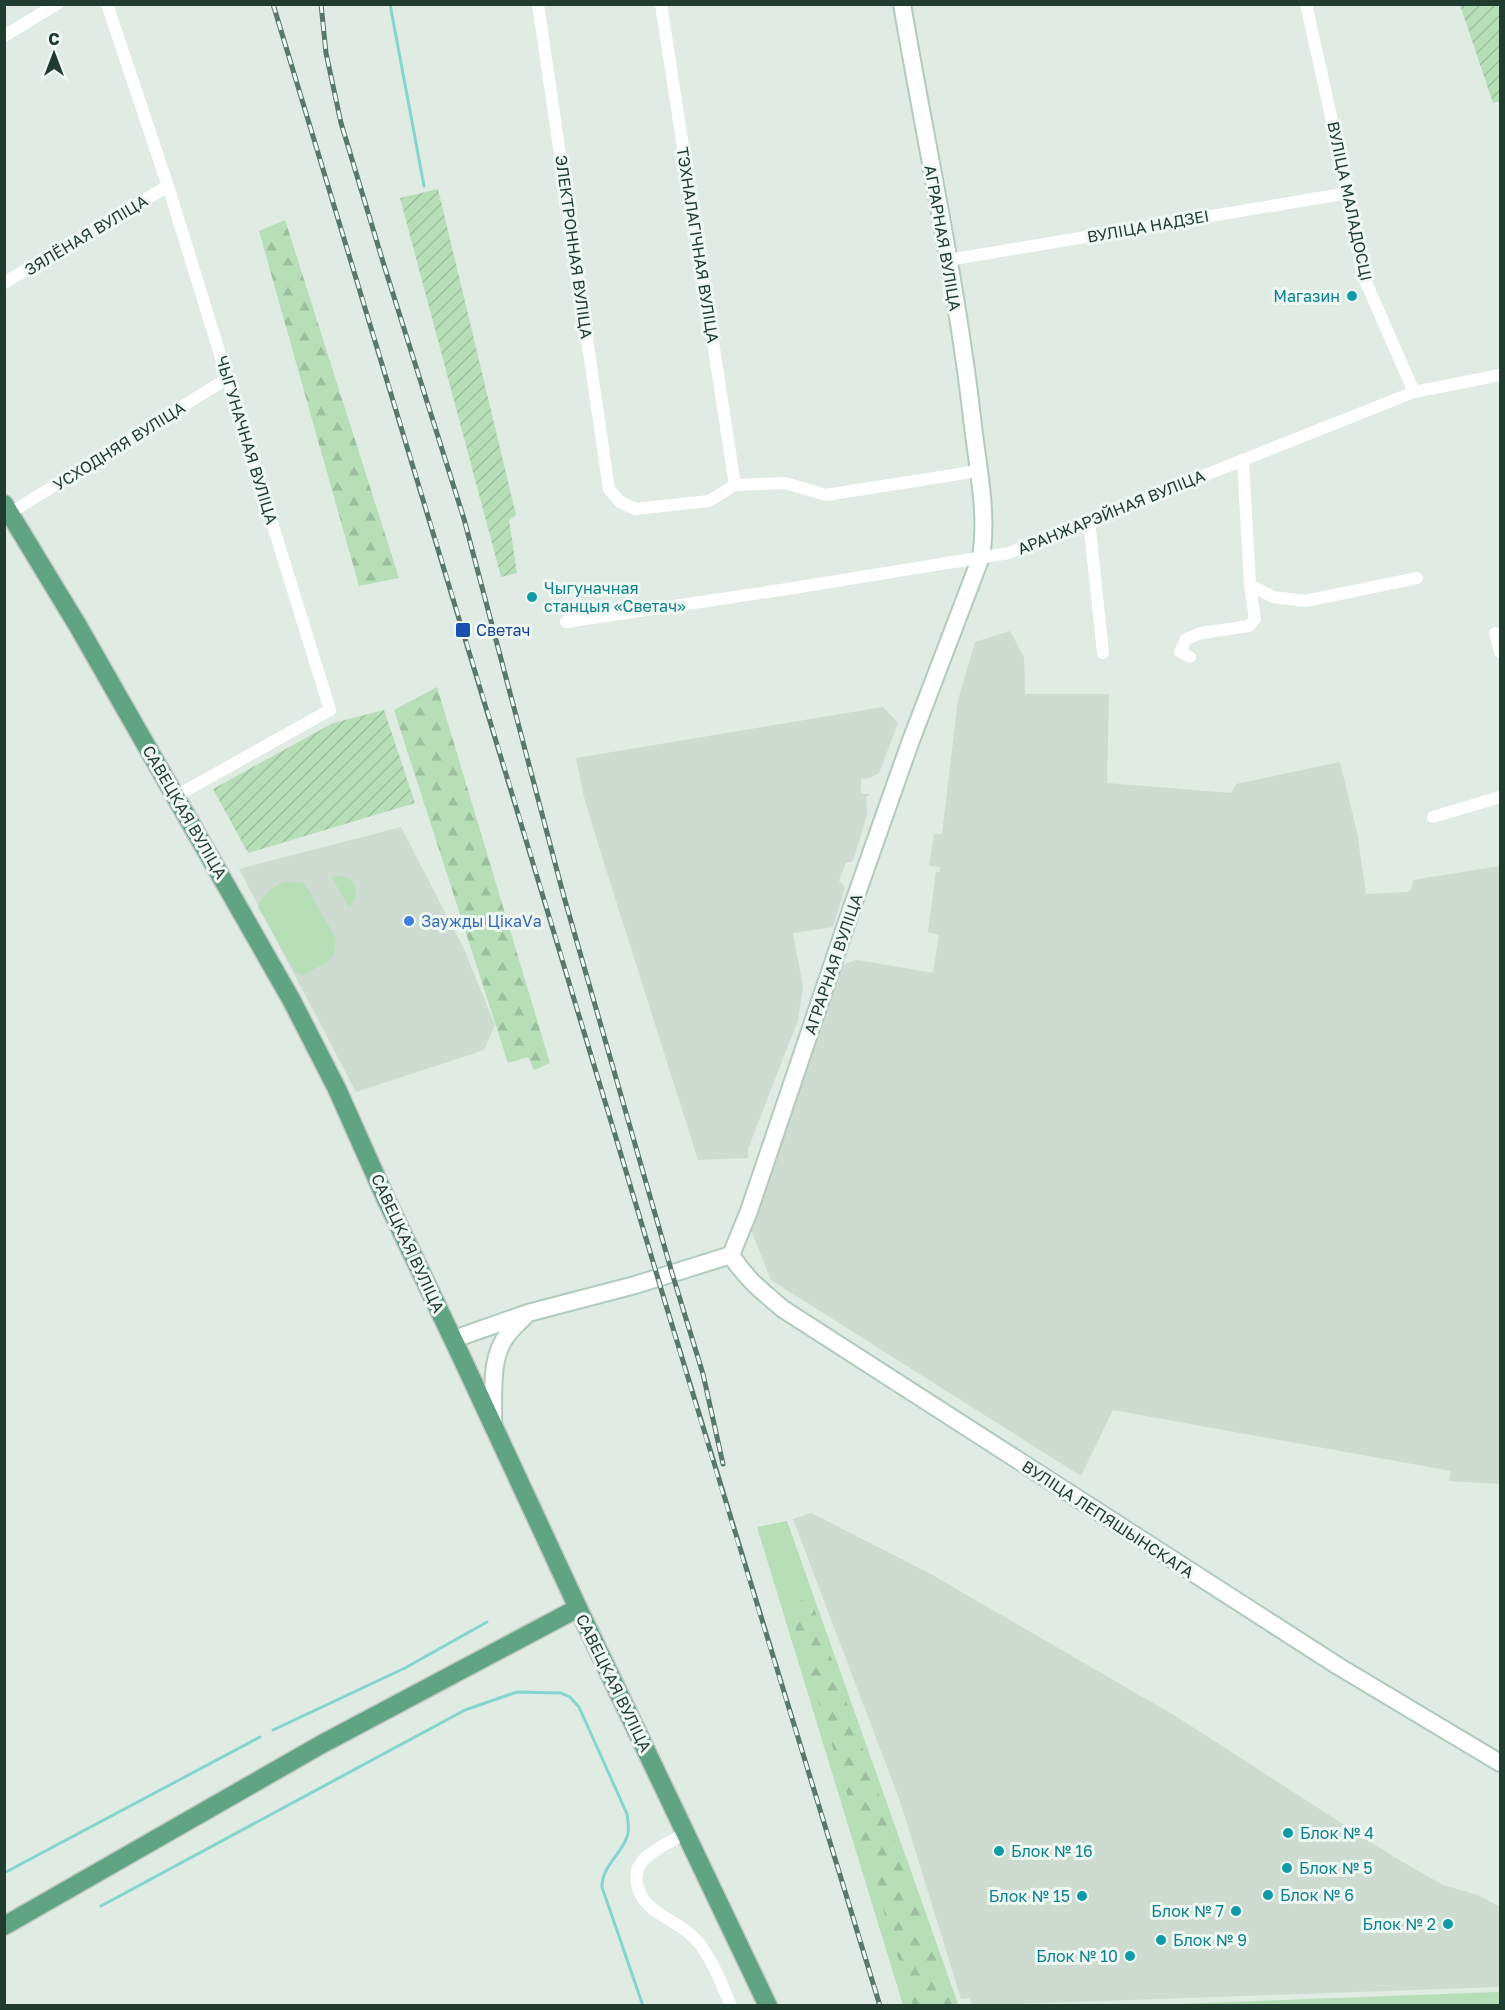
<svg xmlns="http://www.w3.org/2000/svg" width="1505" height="2010" viewBox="0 0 1505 2010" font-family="'Golos Text',sans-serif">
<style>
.built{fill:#cddbd1}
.grass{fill:#b6deb7}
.forest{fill:url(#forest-firs)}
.garden{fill:url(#garden-furrows)}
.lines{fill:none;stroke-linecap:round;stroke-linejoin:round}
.stream{stroke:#83d5ce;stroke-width:3}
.secondary-casing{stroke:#b1ccbc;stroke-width:20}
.primary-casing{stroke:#c0c8c4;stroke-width:21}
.street{stroke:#fff;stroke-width:12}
.secondary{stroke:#fff;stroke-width:16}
.primary{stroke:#60a483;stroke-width:18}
.rail-casing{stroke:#597869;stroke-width:5}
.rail{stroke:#eff8f2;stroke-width:3;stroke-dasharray:9;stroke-linecap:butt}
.culture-dot{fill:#0f9aa8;stroke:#eff8f2;stroke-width:2}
.transit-dot{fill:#1a4fb4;stroke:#eff8f2;stroke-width:2}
.shop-dot{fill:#3f7fe0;stroke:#eff8f2;stroke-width:2}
.labels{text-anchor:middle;stroke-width:6;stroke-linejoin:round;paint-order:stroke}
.street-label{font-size:16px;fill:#1f3c2e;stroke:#eff8f2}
.culture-label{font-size:16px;fill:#0d838f;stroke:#eff8f2;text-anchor:start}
.transit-label{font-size:16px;fill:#164399;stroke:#eff8f2;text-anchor:start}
.shop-label{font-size:16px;fill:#366cbe;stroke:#eff8f2;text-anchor:start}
</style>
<defs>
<pattern id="forest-firs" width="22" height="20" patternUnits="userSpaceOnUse" patternTransform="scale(1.5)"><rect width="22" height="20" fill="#b6deb7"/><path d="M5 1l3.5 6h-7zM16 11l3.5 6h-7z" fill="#9cbf9e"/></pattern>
<pattern id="garden-furrows" width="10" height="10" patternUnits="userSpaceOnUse" patternTransform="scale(1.5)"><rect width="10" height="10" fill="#b6deb7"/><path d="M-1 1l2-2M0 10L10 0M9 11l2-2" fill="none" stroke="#9cbf9e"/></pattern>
</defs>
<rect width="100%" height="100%" fill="#dfebe3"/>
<g class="built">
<polygon points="1010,631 1024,657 1025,694 1109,694 1107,783 1231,793 1236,784 1340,762 1357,832 1366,894 1409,892 1412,888 1413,880 1500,866 1500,1484 1449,1481 1451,1471 1113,1410 1081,1476 771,1280 751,1230 839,967 855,960 864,961 933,973 939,935 928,932 936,872 940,872 940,867 929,866 934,834 942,834 958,700 975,642"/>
<polygon points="883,707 898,723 879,773 870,778 861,779 861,794 870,794 866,797 867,815 853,861 846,863 839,881 845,887 833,927 793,933 803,987 798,1020 751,1141 750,1147 748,1147 748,1158 698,1160 599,847 584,797 576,758"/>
<polygon points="401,827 464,949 495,1025 484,1050 356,1092 239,869"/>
<polygon points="811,1513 929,1573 1177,1717 1394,1857 1443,1885 1478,1895 1500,1907 1500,1987 986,2005 971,2005 970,1998 961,1999 901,1804 793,1519"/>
</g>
<g class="grass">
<path d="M 337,876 L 350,878 C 356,889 360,897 349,907 L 332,878 Z"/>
<path d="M 284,882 L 303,883 L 309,891 L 336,939 L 334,955 L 329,961 L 303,975 L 295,972 L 258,907 C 263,895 272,887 284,882 Z"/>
<polygon points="787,1521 958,2004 959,2005 903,2005 757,1527"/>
<polygon points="1497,1992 1500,1993 1500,2005 1154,2005"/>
</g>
<g class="forest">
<polygon points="285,220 399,578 359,586 259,231"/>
<polygon points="437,687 550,1063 534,1070 528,1057 508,1063 394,710"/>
<polygon points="802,1600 808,1601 814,1608 952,2005 913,2005 794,1623 793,1608 797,1603"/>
</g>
<g class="garden">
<polygon points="1460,5 1500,5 1500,101 1493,103"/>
<polygon points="438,189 516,515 509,520 517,573 501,577 400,198"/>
<polygon points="384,710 415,803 248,853 213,789 333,723"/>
</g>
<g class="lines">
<g class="stream">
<polyline points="390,4 424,186"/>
<polyline points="273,1730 405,1668 487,1622"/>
<polyline points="4,1873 260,1737"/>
<path d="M 101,1906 L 465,1710 L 517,1692 L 561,1693 L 570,1697 L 579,1707 L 627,1814 C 628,1822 630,1830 627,1837 C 620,1856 602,1866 602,1887 L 643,2006"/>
</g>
<g class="secondary-casing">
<g id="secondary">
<path d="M 731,1255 L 749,1211 L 850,913 L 910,743 L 981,557 C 988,514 978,469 973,426 C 957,284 926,145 902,4"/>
<path d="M 731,1255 C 745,1278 764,1293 783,1309 L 1338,1666 L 1500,1763"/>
<polyline points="454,1339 528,1313 635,1285 731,1255"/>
<path d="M 493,1422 C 494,1394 489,1357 508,1334 C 513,1327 520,1322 525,1316"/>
</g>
</g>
<g class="primary-casing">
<g id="primary">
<polyline points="4,504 78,626 292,1001 337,1089 386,1199 460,1354 578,1608 768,2006"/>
<polyline points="4,1926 322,1744 578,1608"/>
</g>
</g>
<g class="street">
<polyline points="107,4 168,186 330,710 176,796"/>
<polyline points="538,4 609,489 620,502 635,509 709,501 735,485 785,483 826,495 978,471"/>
<polyline points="661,4 735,485"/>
<polyline points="1306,4 1348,193 1365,280 1414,392"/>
<polyline points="4,36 57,4"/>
<polyline points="948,260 1348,193"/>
<polyline points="4,283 168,186"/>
<polyline points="10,513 228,378"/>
<polyline points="1089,520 1103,653"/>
<polyline points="1250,585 1273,597 1305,601 1417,578"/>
<polyline points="566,622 781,590 1009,553 1414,392 1500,375"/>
<polyline points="1495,633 1500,652"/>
<polyline points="1190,657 1180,652 1186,639 1201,633 1249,626 1255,619 1250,585 1243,460"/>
<polyline points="1433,817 1500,797"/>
<path d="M 685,1833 C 674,1840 660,1846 649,1855 C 628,1870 636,1896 654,1910 C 669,1921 687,1928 699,1943 C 713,1961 722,1985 731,2006"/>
</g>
<use href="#secondary" class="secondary"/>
<use href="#primary" class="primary"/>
<g class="rail-casing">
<g id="rail">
<path d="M 273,4 C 404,437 536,869 665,1302 C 735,1537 809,1771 880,2006"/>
<polyline points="321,4 326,53 341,123 383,262 464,519 564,897 672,1273 703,1374 723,1464"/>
</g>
</g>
<use href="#rail" class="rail"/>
</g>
<g class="culture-dot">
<circle cx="1352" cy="296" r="6"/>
<circle cx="532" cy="597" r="6"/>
<circle cx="1288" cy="1833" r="6"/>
<circle cx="999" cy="1851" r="6"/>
<circle cx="1287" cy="1868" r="6"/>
<circle cx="1268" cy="1895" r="6"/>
<circle cx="1082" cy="1896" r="6"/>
<circle cx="1236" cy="1911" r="6"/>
<circle cx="1448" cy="1924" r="6"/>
<circle cx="1161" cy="1940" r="6"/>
<circle cx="1130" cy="1956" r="6"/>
</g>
<rect class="transit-dot" x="455" y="622" width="16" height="16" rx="3"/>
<circle class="shop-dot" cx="409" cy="921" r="6"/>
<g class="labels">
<g class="street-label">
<text transform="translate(1350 201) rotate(78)" y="6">ВУЛІЦА МАЛАДОСЦІ</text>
<text transform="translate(1148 226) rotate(-10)" y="6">ВУЛІЦА НАДЗЕІ</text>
<text transform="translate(86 235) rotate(-31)" y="6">ЗЯЛЁНАЯ ВУЛІЦА</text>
<text transform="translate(943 238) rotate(80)" y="6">АГРАРНАЯ ВУЛІЦА</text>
<text transform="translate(698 245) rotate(81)" y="6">ТЭХНАЛАГІЧНАЯ ВУЛІЦА</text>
<text transform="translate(574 247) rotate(82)" y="6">ЭЛЕКТРОННАЯ ВУЛІЦА</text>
<text transform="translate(247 440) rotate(73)" y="6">ЧЫГУНАЧНАЯ ВУЛІЦА</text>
<text transform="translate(119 446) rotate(-32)" y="6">УСХОДНЯЯ ВУЛІЦА</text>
<text transform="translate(1111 512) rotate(-22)" y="6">АРАНЖАРЭЙНАЯ ВУЛІЦА</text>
<text transform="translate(185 812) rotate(60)" y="6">САВЕЦКАЯ ВУЛІЦА</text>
<text transform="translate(833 964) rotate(-71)" y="6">АГРАРНАЯ ВУЛІЦА</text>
<text transform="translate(408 1243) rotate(65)" y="6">САВЕЦКАЯ ВУЛІЦА</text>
<text transform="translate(1108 1519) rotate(33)" y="6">ВУЛІЦА ЛЕПЯШЫНСКАГА</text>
<text transform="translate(614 1683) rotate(64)" y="6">САВЕЦКАЯ ВУЛІЦА</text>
</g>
<g class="culture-label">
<text x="1340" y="302" text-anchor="end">Магазин</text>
<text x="544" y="594">Чыгуначная<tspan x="544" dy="18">станцыя «Светач»</tspan></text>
<text x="1300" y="1839">Блок № 4</text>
<text x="1011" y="1857">Блок № 16</text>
<text x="1299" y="1874">Блок № 5</text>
<text x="1280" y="1901">Блок № 6</text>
<text x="1070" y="1902" text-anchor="end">Блок № 15</text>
<text x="1224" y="1917" text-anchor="end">Блок № 7</text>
<text x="1436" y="1930" text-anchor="end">Блок № 2</text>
<text x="1173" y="1946">Блок № 9</text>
<text x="1118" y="1962" text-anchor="end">Блок № 10</text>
</g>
<g class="transit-label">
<text x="476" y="636">Светач</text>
</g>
<g class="shop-label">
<text x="421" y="927">Заужды ЦікаVа</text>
</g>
</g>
<rect width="1505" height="2010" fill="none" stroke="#1f3c2e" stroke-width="12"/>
<g transform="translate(54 54)" stroke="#eff8f2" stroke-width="4.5" paint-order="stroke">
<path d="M0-4.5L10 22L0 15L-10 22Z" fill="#1f3c2e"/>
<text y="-9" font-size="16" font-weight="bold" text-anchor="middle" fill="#1f3c2e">С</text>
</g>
</svg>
